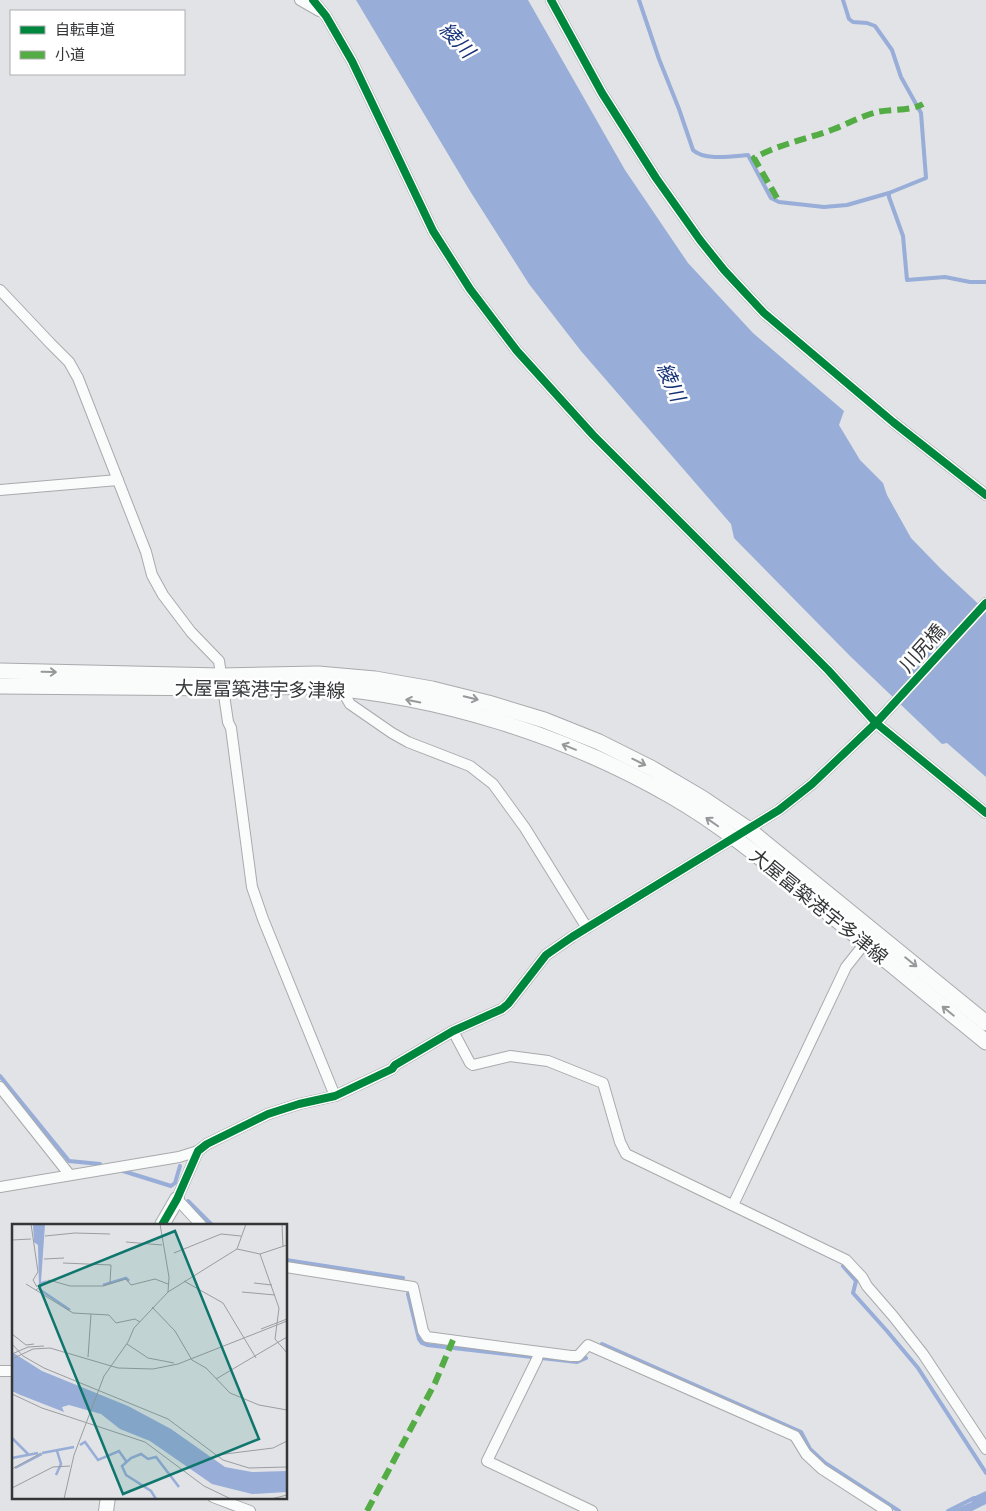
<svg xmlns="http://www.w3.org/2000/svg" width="986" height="1511" viewBox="0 0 986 1511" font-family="'Alegreya Sans','Noto Sans JP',sans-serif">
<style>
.water{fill:#98add7}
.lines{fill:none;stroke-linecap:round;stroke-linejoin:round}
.stream{stroke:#98add7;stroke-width:4}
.minor-casing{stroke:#a8aaac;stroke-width:12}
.tertiary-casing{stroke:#a8aaac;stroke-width:16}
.secondary-casing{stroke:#a8aaac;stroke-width:17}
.minor{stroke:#fafbfb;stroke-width:10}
.tertiary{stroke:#fafbfb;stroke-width:14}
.secondary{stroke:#fafbfb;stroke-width:15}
.quiet{stroke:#54ac45;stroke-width:6;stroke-dasharray:12 6;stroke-linecap:butt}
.cycleway-casing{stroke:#fff;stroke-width:11}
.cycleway{stroke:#00873e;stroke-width:8}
.oneway{stroke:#979899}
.labels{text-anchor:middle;stroke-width:5;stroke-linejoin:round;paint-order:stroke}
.street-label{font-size:19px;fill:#343537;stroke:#fff}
.water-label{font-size:20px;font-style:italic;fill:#153278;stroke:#fff}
.inset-river{fill:none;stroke:#98add7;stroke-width:2.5}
.inset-road{fill:none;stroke:#9c9da0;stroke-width:1}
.view{fill:#0f766e;fill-opacity:0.15;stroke:#0f766e;stroke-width:2.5}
.inset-edge{fill:none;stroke:#343537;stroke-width:2.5}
</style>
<rect width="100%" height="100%" fill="#e1e3e6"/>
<g class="water">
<polygon points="356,0 528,0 625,170 688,263 753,333 844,411 839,425 860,460 883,483 887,495 911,538 942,570 986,611 986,777 947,743 942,744 850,656 734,538 731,524 581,351 529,284 470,191"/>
<polygon points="986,1491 986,1504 972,1511 951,1511 972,1502 971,1498"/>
</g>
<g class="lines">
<g class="stream">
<path d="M 639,0 L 659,59 L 679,109 L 693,150 C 704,161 734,156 748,155 L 771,198 L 779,202 L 824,207 L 847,205 L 889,193 L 926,178 L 921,113 L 901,77 L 892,50 L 875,26 L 867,23 L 853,22 L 849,19 L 843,0"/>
<polyline points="889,193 889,197 903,236 907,280 945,277 970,282 986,282"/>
<polyline points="0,1076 69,1161 100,1164"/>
<polyline points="123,1171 171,1186 175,1183 180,1166"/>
<polyline points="188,1201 212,1225"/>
<polyline points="286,1260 403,1278"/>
<polyline points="843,1266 856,1281 853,1293 887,1331 918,1368 986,1473"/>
<polyline points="408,1294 419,1339 422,1343 427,1345 577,1362 586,1358"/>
<polyline points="602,1344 801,1432 810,1449 825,1463 899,1511"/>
<polyline points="948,1511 974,1498 974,1500"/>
</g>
<g class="minor-casing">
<g id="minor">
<polyline points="300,0 319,11"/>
<polyline points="313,0 326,16 352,61 433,231 470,289 517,351 593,435 828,670 876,723 986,813"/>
<polyline points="551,0 602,93 656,178 700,240 724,270 764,313 893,422 986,495"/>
<polyline points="0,290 51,344 69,362 78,378 146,552 152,575 163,595 191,632 219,661 228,722 231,728 252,887 263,919 335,1096"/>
<polyline points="0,490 118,480"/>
<polyline points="342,690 350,704 392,733 408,742 470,766 493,784 525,828 587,928"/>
<polyline points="453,1031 470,1063 473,1065 510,1056 548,1061 603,1083 620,1142 626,1154 846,1260 862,1277 867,1286 893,1316 923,1354 986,1449"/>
<polyline points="0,1087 69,1174"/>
<polyline points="0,1187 179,1157 198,1151"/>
<polyline points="733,1205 846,967 865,943"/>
<polyline points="201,1225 177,1199 198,1151 207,1144 268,1114 299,1104 335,1096 392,1069 395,1065 453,1031 502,1009 508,1004 546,955 572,937 779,810 812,784 876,723 986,603"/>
<polyline points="286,1267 413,1287 423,1331 427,1337 571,1356 578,1356 588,1345 795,1436 806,1454 822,1469 887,1511"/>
<polyline points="539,1352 537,1359 487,1461 592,1511"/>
<polyline points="0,1371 14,1371"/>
<polyline points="213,1497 250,1511"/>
</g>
</g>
<g class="tertiary-casing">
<g id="tertiary">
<polyline points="162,1225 177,1199"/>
<polyline points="106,1511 108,1497"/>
</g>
</g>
<g class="secondary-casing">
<g id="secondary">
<polyline points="0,671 221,676 318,674 375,679 432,689 488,703 544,720 599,742 651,768 702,798 748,829 986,1023"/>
<path d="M 0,686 C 75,687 150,688 225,688 C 255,688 287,685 318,687 C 438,695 567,736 671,796 C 725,827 773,868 821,907 C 876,952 931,997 986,1042"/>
</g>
</g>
<use href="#minor" class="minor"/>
<use href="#tertiary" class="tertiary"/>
<use href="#secondary" class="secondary"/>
<g class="quiet">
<path d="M 777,198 L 754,158 C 779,144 808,139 834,129 C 849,123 862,116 877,112 C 891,109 911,111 923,104"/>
<polyline points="367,1511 435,1383 453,1340"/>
</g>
<g class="cycleway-casing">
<g id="cycleway">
<polyline points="313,0 326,16 352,61 433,231 470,289 517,351 593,435 828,670 876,723 986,813"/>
<polyline points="551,0 602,93 656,178 700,240 724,270 764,313 893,422 986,495"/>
<polyline points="162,1225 177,1199 198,1151 207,1144 268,1114 299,1104 335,1096 392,1069 395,1065 453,1031 502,1009 508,1004 546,955 572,937 779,810 812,784 876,723 986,603"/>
</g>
</g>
<use href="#cycleway" class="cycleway"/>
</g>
<defs><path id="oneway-shaft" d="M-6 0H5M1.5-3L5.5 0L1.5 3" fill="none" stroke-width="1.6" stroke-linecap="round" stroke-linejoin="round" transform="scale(1.25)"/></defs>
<g class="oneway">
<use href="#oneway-shaft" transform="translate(49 672) rotate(1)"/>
<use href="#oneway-shaft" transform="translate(471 698) rotate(14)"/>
<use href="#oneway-shaft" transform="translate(413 701) rotate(-169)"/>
<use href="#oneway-shaft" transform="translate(569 747) rotate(-158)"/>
<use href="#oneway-shaft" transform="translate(639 762) rotate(26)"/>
<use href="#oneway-shaft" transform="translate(712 822) rotate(-145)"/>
<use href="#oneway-shaft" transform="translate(911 962) rotate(39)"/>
<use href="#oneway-shaft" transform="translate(948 1011) rotate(-141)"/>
</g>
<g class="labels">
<g class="street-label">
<text transform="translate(922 648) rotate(-48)" y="7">川尻橋</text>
<text transform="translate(260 689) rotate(1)" y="7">大屋冨築港宇多津線</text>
<text transform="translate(819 906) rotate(39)" y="7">大屋冨築港宇多津線</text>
</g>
<g class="water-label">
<text transform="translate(457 40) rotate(47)" y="7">綾川</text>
<text transform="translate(671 382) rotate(66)" y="7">綾川</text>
</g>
</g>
<g transform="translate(12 1224)">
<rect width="275" height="275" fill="#e1e3e6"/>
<path d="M 21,0 L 33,0 L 29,58 L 35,56 L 27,66 L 26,21 L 22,18 ZM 0,128 L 30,147 L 116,182 L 159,205 L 213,243 L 240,248 L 275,247 L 275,268 L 240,270 L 200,260 L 138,217 L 108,205 L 89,190 L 57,181 L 50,183 L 52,188 L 6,170 L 0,167 Z" fill="#98add7"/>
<path class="inset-river" d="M 91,61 L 114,54 L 117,57M 27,65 L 58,86M 0,214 L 16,230M 68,221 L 73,218 L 86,236 L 107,227 L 114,237M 30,229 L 62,223M 0,234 L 26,229M 3,244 L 30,230M 44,251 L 49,240 L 45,227M 144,275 L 139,267 L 114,251 L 110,242 L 119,234 L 129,230 L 136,235 L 144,233 L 167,263"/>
<path class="inset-road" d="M 19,0 L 26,48 L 21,56 L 25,63M 270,0 L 271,23M 33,12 L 63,9 L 98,10M 0,16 L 19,15M 114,18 L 150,21M 225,25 L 248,30 L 275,21M 162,29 L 209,10 L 229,12M 248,30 L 267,84 L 263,115 L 275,129M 32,35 L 52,34M 51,39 L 99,41 L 98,59M 172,57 L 211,79 L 244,134M 242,59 L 260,61M 14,60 L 61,89 L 97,91 L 104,99 L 123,95 L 128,98M 24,66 L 37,56 L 58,62 L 91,62 L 114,55 L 119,61 L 143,55 L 156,60M 156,68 L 225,25 L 234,0M 230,68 L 263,71M 140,83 L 163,107 L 180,136 L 194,144 L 218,169 L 247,181 L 275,186M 249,105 L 275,95M 0,110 L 14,121 L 22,120M 0,120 L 11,132 L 32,144 L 156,195 L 211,236 L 237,244 L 275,243M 115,120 L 136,134 L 162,139M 0,130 L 16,123 L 32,122M 76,133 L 79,90M 0,135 L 21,125 L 38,124 L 106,144 L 141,145 L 166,140 L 275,97M 204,155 L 275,113M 0,170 L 30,184 L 133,218 L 192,262 L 219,275M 205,231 L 261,224 L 275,217M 0,245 L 29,229M 0,264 L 41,243 L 58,242M 52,275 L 62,231 L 92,152 L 116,118 L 122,104 L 156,68 L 157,53 L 148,0M 259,275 L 275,271"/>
<path class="view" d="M 163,7 L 247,215 L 111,270 L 27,62 Z"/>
<rect width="275" height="275" class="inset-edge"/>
</g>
<rect x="10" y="10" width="175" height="65" fill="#ffffff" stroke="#aeaeaf"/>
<rect x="20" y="26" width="25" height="8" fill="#00873e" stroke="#aeaeaf"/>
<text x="55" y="35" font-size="15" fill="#343537">自転車道</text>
<rect x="20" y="51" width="25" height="8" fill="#54ac45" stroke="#aeaeaf"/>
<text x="55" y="60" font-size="15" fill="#343537">小道</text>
</svg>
